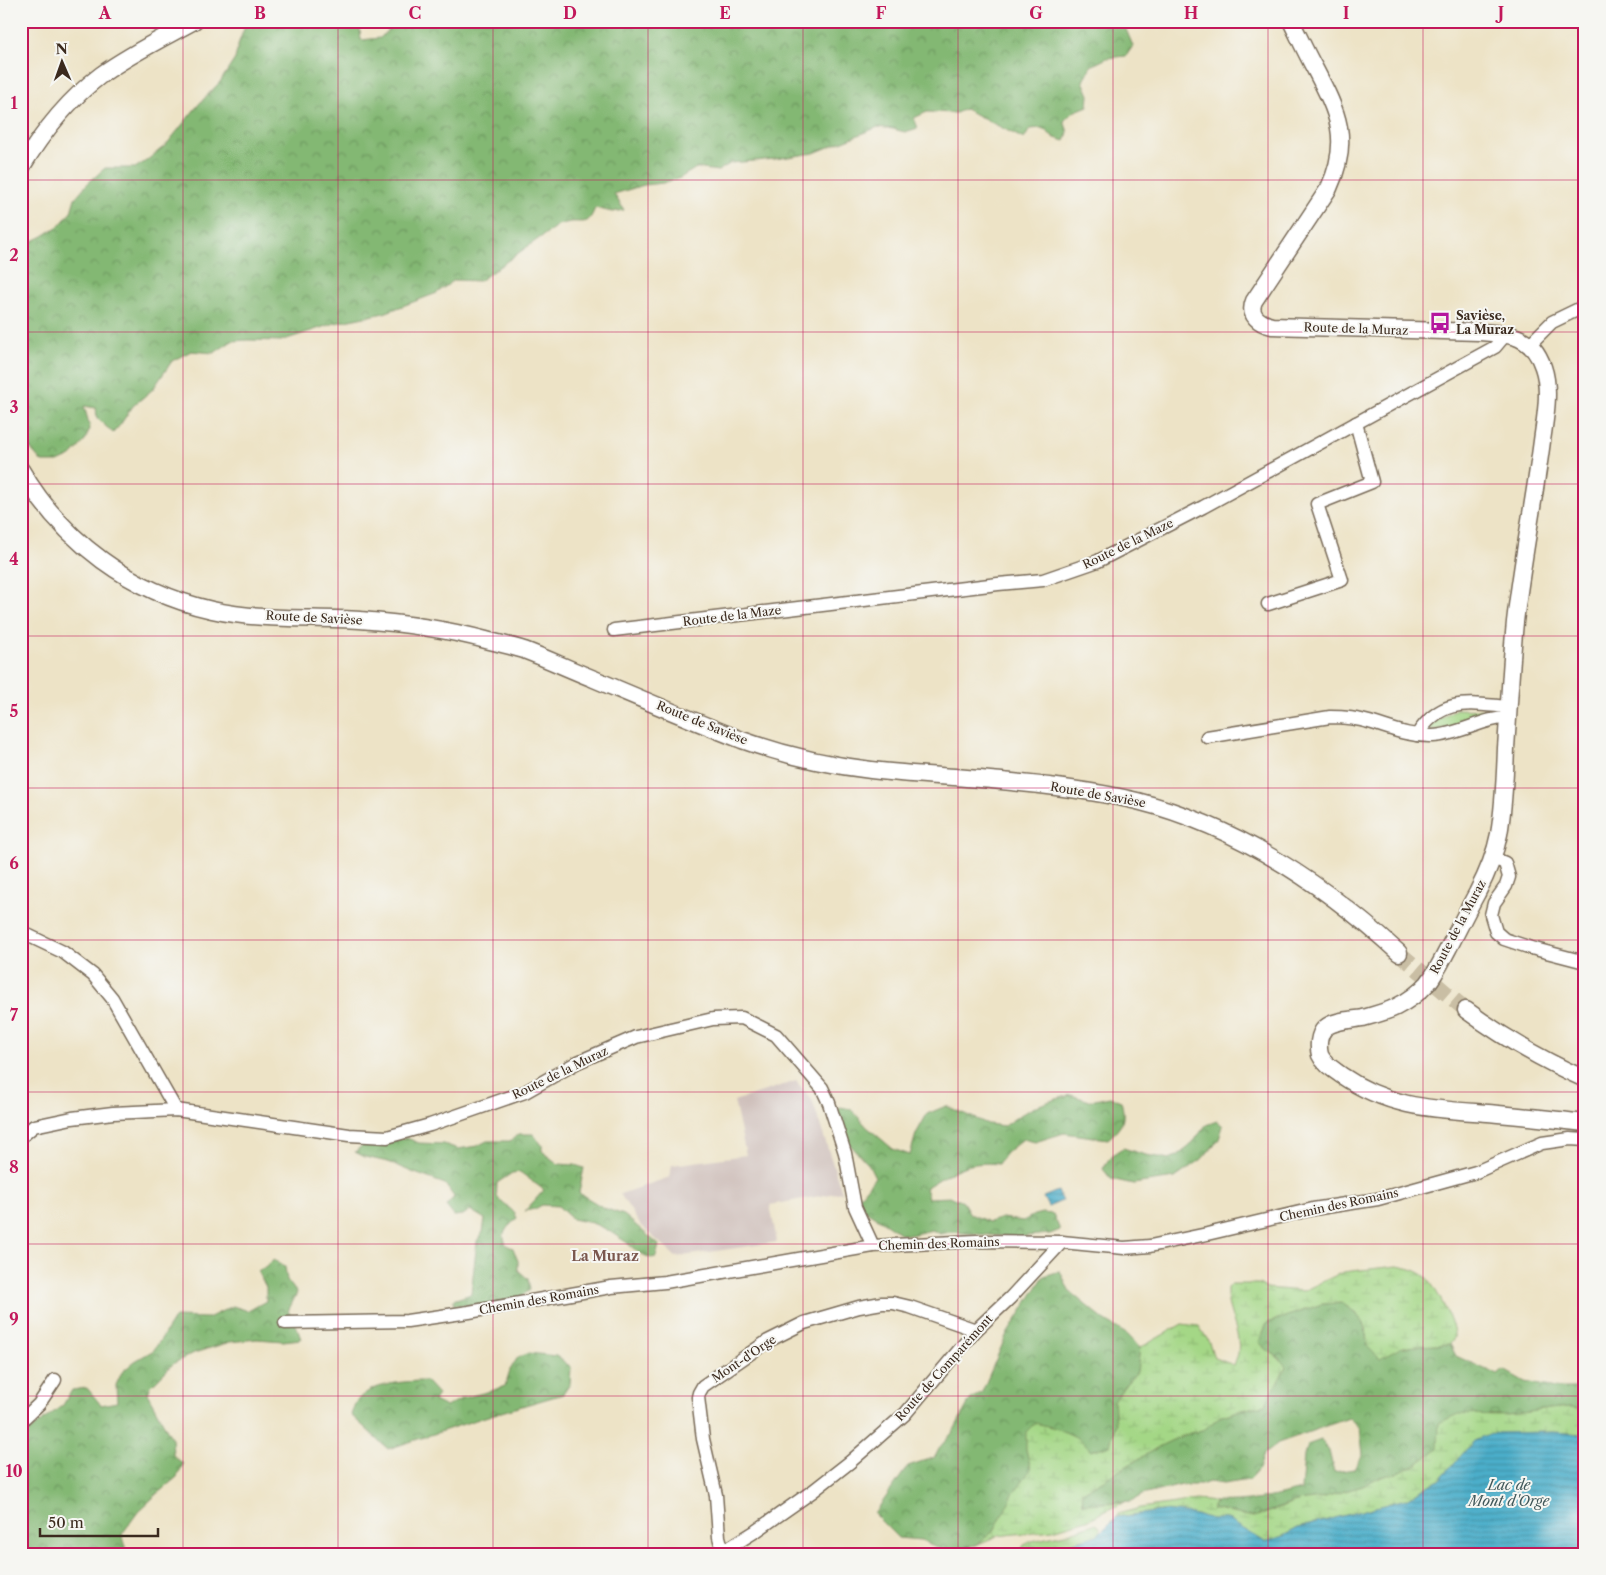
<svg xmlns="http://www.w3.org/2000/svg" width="1606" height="1575" viewBox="0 0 1606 1575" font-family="'Libre Caslon Text',serif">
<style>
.industrial{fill:#cfc0bb}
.grass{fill:url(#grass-tufts);stroke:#708052}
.forest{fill:url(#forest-crowns);stroke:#5f7148}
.wetland{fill:url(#wetland-marsh);stroke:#708052}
.water{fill:url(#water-rules);stroke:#436c74}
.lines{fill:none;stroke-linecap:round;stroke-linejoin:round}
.tertiary-tunnel{stroke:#c9bea4;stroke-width:16;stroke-dasharray:16 8;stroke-linecap:butt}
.minor-casing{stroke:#796b59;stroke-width:15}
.tertiary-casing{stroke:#796b59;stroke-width:19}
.minor{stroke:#fff;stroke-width:12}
.tertiary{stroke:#fff;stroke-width:16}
.grid{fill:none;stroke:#c2185b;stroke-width:1;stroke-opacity:0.55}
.labels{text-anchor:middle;stroke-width:4;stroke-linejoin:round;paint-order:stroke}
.poi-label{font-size:12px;font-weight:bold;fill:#3b2a1e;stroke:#f6f6f2;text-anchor:start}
.street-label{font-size:12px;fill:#3b2a1e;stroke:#f6f6f2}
.neighbourhood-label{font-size:14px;font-weight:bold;fill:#7b574e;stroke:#f6f6f2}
.water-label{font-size:14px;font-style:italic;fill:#41585a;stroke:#f6f6f2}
.neatline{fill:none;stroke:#c2185b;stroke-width:2}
.grid-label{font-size:16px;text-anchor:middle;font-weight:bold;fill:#c2185b}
</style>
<defs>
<pattern id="grass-tufts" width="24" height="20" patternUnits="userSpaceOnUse" patternTransform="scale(1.25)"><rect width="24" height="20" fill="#a4d786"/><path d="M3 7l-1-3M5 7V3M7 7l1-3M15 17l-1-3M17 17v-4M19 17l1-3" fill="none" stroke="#8eb973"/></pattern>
<pattern id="forest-crowns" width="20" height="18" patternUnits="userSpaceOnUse" patternTransform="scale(1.25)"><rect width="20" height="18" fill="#83b873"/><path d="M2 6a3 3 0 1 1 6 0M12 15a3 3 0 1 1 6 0" fill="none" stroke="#6c965e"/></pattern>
<pattern id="wetland-marsh" width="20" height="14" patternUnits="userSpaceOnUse" patternTransform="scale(1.25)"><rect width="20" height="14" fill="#a4d786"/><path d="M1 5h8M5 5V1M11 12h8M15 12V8" fill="none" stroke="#8eb973"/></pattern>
<pattern id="water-rules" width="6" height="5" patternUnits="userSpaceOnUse" patternTransform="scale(1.25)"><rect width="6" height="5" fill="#4baeca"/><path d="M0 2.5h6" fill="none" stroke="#408ea3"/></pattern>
</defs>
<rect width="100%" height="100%" fill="#f6f6f2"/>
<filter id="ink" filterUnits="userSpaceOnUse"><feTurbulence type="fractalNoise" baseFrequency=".02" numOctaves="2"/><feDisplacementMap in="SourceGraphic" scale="10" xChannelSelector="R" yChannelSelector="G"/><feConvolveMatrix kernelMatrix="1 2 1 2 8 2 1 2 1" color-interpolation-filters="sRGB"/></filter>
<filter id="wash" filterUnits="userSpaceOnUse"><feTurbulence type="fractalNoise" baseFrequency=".0096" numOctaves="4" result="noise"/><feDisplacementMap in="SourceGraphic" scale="20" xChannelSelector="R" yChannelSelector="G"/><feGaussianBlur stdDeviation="1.12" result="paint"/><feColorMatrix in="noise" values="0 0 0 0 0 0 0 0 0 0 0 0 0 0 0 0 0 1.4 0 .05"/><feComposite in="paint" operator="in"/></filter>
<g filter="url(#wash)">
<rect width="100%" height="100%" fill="#ede3c6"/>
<polygon class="industrial" points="796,1081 812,1100 842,1192 770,1205 777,1242 676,1257 641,1226 620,1194 670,1177 672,1165 746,1155 734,1101"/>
<polygon class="grass" points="1456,709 1487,710 1488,716 1450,728 1426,731 1436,721"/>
<g class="forest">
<path d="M 247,21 L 359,21 L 361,40 L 380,38 L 398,21 L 1120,21 L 1125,27 L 1133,46 L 1126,56 L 1107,58 L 1091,66 L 1083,81 L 1089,95 L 1088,106 L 1073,112 L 1064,121 L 1068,132 L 1065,141 L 1055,138 L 1042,128 L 1030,129 L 1024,139 L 965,109 L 956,113 L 927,112 L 914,118 L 918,128 L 905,132 L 893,129 L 878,127 L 814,153 L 775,159 L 731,163 L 718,171 L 696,168 L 680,178 L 663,183 L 644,185 L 614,194 L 624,210 L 612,212 L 595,208 C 588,226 586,221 570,222 C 566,223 561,224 558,225 L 479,281 L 454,280 L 437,293 L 384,313 L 335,323 L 281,341 L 248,340 L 232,341 L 214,353 L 191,351 L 172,361 L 153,389 L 133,406 L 120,425 L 113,433 L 97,418 L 96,408 L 84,406 L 90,427 L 85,441 L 71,456 L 58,462 L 42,462 L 30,448 L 21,435 L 21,249 L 23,246 L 43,236 L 60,225 L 71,212 L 75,198 L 87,184 L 105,168 L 135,168 L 146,161 L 166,145 L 199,104 L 220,82 L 235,59 L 239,42 Z"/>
<path d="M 1071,1095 L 1090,1101 L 1110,1097 L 1121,1101 C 1126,1120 1123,1126 1108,1139 L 1064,1133 L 1035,1142 L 1023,1139 L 1006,1153 L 998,1164 C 966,1160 951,1172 925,1188 L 928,1198 L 952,1197 L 963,1202 L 970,1214 L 989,1222 L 1002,1218 L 1023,1221 L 1034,1215 L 1042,1213 L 1053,1214 L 1060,1230 L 1050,1234 L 1015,1237 L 951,1232 L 940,1234 L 932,1230 L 910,1235 L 901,1234 L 862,1208 L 859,1197 L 875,1177 L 869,1165 L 836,1130 L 836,1116 L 840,1107 L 851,1109 L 867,1127 L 893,1149 L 910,1155 L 916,1134 L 927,1114 L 946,1106 L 988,1124 L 1004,1126 C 1027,1109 1043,1102 1071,1095 Z"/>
<path d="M 1217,1121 L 1223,1126 L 1219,1139 L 1202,1159 L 1175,1178 L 1133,1184 L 1111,1179 L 1103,1169 C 1108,1159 1113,1153 1123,1148 L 1146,1155 L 1169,1159 L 1177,1156 L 1190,1146 L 1206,1125 Z"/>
<path d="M 519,1134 L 533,1134 L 542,1145 L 542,1151 L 558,1164 L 575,1165 L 584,1168 L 579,1193 L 604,1208 L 624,1215 L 659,1245 L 656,1257 L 651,1258 L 639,1253 L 626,1242 L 606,1229 L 592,1223 L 572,1219 L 558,1206 L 542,1205 L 535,1209 L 525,1211 L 544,1190 L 520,1172 L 512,1173 L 497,1183 C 497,1187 496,1193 497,1196 C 502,1206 513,1207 517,1218 L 507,1228 L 503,1235 L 506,1245 L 513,1248 L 518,1261 L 518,1270 L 528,1279 L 530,1290 L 520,1297 L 484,1305 L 454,1305 L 453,1300 L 471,1294 L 477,1241 L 483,1232 L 485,1219 L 470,1210 L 463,1215 L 454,1216 L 446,1206 L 454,1197 L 445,1184 L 412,1172 L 388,1162 L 365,1157 L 355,1152 L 366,1142 L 407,1138 L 419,1143 L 444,1144 L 458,1149 L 477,1146 L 487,1141 L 510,1141 Z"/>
<polygon points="274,1260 285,1267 287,1280 297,1293 288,1311 295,1322 301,1339 283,1341 257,1339 230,1342 194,1353 174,1363 150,1387 148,1395 172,1439 173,1455 183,1464 177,1477 158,1493 138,1512 122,1534 126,1547 124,1554 21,1554 21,1437 63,1405 72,1390 87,1388 101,1405 117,1402 116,1385 122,1372 135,1361 154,1350 175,1317 208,1318 233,1306 248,1311 266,1301 266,1287 258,1272"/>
<polygon points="1060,1271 1069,1291 1104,1320 1128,1335 1140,1348 1137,1372 1126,1384 1114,1401 1116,1423 1110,1445 1091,1451 1080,1439 1026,1449 1031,1469 994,1531 976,1545 946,1551 921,1540 898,1538 874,1514 908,1466 935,1457 940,1447 953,1432 970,1400 982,1392 1006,1336 1044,1276"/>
<path d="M 1342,1303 C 1362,1317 1366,1322 1367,1346 L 1402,1347 L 1450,1344 L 1456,1356 L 1498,1375 L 1504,1370 L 1525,1382 L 1555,1388 L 1585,1388 L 1585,1413 L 1572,1407 L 1549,1409 L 1508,1415 L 1488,1416 L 1438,1448 L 1416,1465 L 1400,1472 L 1377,1478 L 1363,1486 L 1321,1498 L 1299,1501 L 1253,1517 L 1211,1509 L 1216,1502 C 1245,1504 1273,1497 1301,1490 L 1304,1456 L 1307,1445 L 1321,1440 L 1329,1451 L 1334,1472 L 1354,1469 L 1363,1455 L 1360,1428 L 1349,1418 L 1278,1443 L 1264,1454 L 1259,1469 L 1249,1480 L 1223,1484 L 1209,1482 L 1201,1485 L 1182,1485 L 1142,1495 L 1132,1501 L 1083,1504 L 1082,1492 L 1097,1484 L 1160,1446 L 1181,1436 L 1205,1429 L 1219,1417 L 1241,1410 L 1265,1405 L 1281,1359 L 1264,1348 L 1259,1342 L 1267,1323 L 1322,1304 Z"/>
<path d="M 529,1353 L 556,1356 L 571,1367 L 570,1384 L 563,1394 L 491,1415 L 388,1449 L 351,1415 C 353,1410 354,1404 357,1401 C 370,1383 406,1381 426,1381 L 438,1394 L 434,1401 L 446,1407 L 463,1398 L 491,1391 L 505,1386 L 510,1370 L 518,1357 Z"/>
</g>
<g class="wetland">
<path d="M 1397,1266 C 1408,1268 1418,1270 1426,1277 C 1435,1286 1456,1325 1454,1337 C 1454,1339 1451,1343 1450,1344 L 1402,1347 L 1380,1359 L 1367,1346 L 1366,1328 L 1356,1313 L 1342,1303 L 1322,1304 L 1267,1323 L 1259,1342 C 1268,1353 1278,1354 1286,1367 L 1265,1405 L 1241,1410 L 1219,1417 L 1205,1429 L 1181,1436 L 1160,1446 L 1097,1484 L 1082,1492 L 1083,1504 L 1125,1502 L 1087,1520 L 1053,1530 L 997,1536 L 976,1545 L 994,1531 L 1013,1494 L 1031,1469 L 1026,1449 L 1026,1432 L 1035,1423 L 1059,1429 L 1080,1439 L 1091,1451 L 1110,1445 L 1116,1423 L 1114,1401 L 1126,1384 L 1137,1372 L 1140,1348 L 1182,1324 L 1199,1326 L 1209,1342 L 1214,1358 L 1234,1365 C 1235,1362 1237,1357 1238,1354 C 1242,1331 1225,1311 1227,1288 L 1231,1284 L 1259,1284 L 1266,1288 L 1303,1291 L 1343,1272 Z"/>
<polygon points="1572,1407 1585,1413 1585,1436 1579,1434 1554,1432 1494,1433 1460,1457 1439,1480 1406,1499 1298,1528 1283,1536 1265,1542 1227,1519 1212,1519 1192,1514 1163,1511 1117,1517 1118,1514 1140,1508 1196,1500 1216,1502 1211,1509 1253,1517 1264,1514 1299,1501 1321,1498 1363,1486 1377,1478 1400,1472 1416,1465 1438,1448 1439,1423 1458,1414 1508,1415 1549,1409"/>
<path d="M 1094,1524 C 1099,1525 1100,1526 1101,1532 L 1097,1535 L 1060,1546 L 1047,1554 L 1019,1554 L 1024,1545 L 1032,1541 L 1065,1534 Z"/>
</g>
<g class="water">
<polygon points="1058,1191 1062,1201 1048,1207 1043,1197"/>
<polygon points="1554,1432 1579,1434 1585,1436 1585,1554 1047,1554 1060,1546 1097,1535 1117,1517 1163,1511 1192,1514 1212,1519 1227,1519 1265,1542 1283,1536 1298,1528 1406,1499 1439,1480 1474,1441 1494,1433"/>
</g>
</g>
<g filter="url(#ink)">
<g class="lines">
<polyline class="tertiary-tunnel" points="1399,953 1466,1010"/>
<g class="minor-casing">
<g id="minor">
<polyline points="1530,344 1552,322 1585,306"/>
<polyline points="1268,604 1342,580 1317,504 1372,482 1356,423"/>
<polyline points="614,630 998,584 1043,580 1098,561 1203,507 1495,347 1506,334"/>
<path d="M 1417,735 C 1442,696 1469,704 1509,707"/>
<path d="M 1207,737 L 1330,717 C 1344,717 1356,718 1369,722 C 1390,728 1410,737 1433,736 C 1459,735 1485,717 1508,718"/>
<polyline points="1493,858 1505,863 1509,877 1506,886 1494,903 1491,915 1496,932 1504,939 1531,948 1585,962"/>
<polyline points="21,932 63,952 93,975 112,998 176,1110"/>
<polyline points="21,1137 34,1126 72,1118 113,1113 176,1110 349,1135 387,1137 430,1125 525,1092 578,1062 636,1037 713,1019 742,1018 776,1035 822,1088 829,1103 845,1153 855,1207 873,1246"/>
<polyline points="285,1323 407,1321 469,1312 611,1287 665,1282 873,1246 977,1241 1062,1242 1124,1248 1150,1246 1207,1234 1313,1209 1378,1199 1476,1172 1542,1143 1570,1139 1585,1140"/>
<polyline points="21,1421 39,1404 55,1380"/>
<polyline points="725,1551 721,1544 719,1537 716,1495 703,1439 698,1397 699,1393 703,1386 768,1341 804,1323 859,1307 882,1303 893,1303 910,1307 976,1330"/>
<polyline points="719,1554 756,1531 813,1491 850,1462 905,1414 976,1330 1010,1298 1062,1242"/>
</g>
</g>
<g class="tertiary-casing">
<g id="tertiary">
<path d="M 1291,21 C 1299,37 1306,53 1315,69 C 1338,113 1351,140 1329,188 L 1254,301 C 1248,315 1259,323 1272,326 L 1479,332 C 1509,334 1532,334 1543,367 C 1551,390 1545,418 1542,441 C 1534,502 1522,562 1515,622 C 1511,664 1509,706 1506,748 C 1505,777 1504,806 1499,834 C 1495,855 1487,874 1477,893 C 1467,911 1458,930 1448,949 C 1442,960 1436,973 1428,983 C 1419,993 1408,1001 1396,1007 C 1386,1012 1374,1015 1363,1018 C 1352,1020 1334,1020 1325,1028 C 1318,1035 1318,1047 1320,1055 C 1324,1064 1333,1069 1341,1075 C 1389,1108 1432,1109 1488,1113 C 1520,1116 1553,1119 1585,1123"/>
<path d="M 21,168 C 42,133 68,100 101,75 C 130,54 163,38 194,21"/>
<path d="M 21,470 C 63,542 132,592 212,610 C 260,621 311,617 360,620 C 402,623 445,629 486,640 C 498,643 512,646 524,650 C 548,659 571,670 594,679 C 644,700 693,721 742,740 C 784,755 827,765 871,770 C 921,776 971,777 1021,783 C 1060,787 1099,792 1137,801 C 1237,826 1324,884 1399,953"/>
<path d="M 1466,1010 C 1504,1038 1542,1060 1585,1079"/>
</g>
</g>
<use href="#minor" class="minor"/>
<use href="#tertiary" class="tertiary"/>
</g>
</g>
<path class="grid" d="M 183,21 L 183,1554M 338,21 L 338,1554M 493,21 L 493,1554M 648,21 L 648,1554M 803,21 L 803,1554M 958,21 L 958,1554M 1113,21 L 1113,1554M 1268,21 L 1268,1554M 1423,21 L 1423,1554M 21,180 L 1585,180M 21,332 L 1585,332M 21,484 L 1585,484M 21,636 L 1585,636M 21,788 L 1585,788M 21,940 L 1585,940M 21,1092 L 1585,1092M 21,1244 L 1585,1244M 21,1396 L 1585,1396"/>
<defs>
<g id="bus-bare" transform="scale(1.725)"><path d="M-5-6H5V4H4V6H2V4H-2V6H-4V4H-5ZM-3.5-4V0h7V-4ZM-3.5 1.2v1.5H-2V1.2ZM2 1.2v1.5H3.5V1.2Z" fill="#b5179e" stroke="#f6f6f2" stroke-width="2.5" paint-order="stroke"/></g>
</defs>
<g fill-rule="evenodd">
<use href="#bus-bare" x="1440" y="323"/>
</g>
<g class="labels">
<g class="poi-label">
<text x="1456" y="320">Savièse,<tspan x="1456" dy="14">La Muraz</tspan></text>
</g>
<g class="street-label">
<text transform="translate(1356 329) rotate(2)" y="4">Route de la Muraz</text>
<text transform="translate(1128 544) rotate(-26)" y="4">Route de la Maze</text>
<text transform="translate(732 616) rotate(-7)" y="4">Route de la Maze</text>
<text transform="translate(314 618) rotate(3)" y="4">Route de Savièse</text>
<text transform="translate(702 723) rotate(22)" y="4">Route de Savièse</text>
<text transform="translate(1098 795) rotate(10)" y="4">Route de Savièse</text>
<text transform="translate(1458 927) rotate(-62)" y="4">Route de la Muraz</text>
<text transform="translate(560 1073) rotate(-26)" y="4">Route de la Muraz</text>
<text transform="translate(1339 1205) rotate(-12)" y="4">Chemin des Romains</text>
<text transform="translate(939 1244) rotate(-2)" y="4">Chemin des Romains</text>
<text transform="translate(539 1300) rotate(-10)" y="4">Chemin des Romains</text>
<text transform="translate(744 1359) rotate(-34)" y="4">Mont-d'Orge</text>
<text transform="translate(944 1368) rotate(-48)" y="4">Route de Comparémont</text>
</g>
<g class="neighbourhood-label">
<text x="605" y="1261">La Muraz</text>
</g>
<g class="water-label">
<text x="1509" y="1490">Lac de<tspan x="1509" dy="16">Mont d'Orge</tspan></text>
</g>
</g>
<rect width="1606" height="1575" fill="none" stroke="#f6f6f2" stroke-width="55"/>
<g transform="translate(62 62) rotate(358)" stroke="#f6f6f2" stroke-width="4" paint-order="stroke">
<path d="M0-4L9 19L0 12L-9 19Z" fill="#3b2a1e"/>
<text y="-8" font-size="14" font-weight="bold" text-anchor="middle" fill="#3b2a1e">N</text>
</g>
<path d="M40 1528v8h118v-8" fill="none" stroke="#3b2a1e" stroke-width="2.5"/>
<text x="48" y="1528" font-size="15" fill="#3b2a1e" stroke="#f6f6f2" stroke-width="4" paint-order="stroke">50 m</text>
<rect x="28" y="28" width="1550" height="1520" class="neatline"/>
<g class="grid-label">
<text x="105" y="19">A</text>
<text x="260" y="19">B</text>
<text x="415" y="19">C</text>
<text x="570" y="19">D</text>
<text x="725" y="19">E</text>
<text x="881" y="19">F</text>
<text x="1036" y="19">G</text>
<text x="1191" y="19">H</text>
<text x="1346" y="19">I</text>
<text x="1501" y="19">J</text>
<text x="14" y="109">1</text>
<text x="14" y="261">2</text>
<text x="14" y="413">3</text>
<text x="14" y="565">4</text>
<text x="14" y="717">5</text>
<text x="14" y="869">6</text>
<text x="14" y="1021">7</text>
<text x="14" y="1173">8</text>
<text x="14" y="1325">9</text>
<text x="14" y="1477">10</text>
</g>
</svg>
